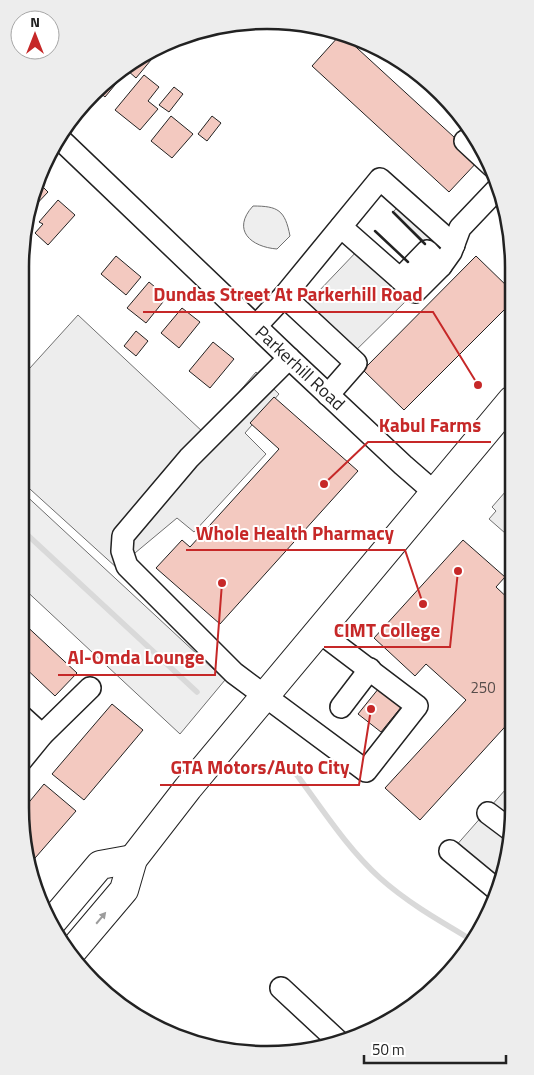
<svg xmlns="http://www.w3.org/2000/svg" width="534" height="1075" viewBox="0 0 534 1075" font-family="'Titillium Web',sans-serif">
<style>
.green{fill:#eee;stroke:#6f6f6f}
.parking{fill:#ededed;stroke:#6f6f6f}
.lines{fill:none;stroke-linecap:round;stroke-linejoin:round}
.stream{stroke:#d9d9d9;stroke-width:5.5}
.building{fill:#f3c9c0;stroke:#222}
.minor-casing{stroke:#222;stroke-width:24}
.major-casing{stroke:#222;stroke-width:30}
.minor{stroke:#fff;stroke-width:21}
.major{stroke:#fff;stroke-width:28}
.wall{stroke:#222;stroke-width:2.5}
.oneway{fill:#9c9c9c}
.labels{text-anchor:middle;stroke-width:4;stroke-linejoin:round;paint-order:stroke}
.number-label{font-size:15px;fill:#564c4a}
.street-label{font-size:18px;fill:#222;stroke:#fff}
.rim{fill:none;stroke:#222;stroke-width:2.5}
.leader{fill:none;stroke:#c62828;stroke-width:2}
.callout-dot{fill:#c62828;stroke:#fff;stroke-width:2}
.callout-label{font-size:19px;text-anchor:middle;font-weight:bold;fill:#c62828;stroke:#fff;stroke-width:4;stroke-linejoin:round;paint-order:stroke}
</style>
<rect width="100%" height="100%" fill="#fff"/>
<g class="green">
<path d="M 253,206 C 278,206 285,210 290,236 L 277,249 C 251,247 231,230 253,206 Z"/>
<polygon points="20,490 225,680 180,734 20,585"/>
</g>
<g class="parking">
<polygon points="412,192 445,223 426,243 393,212"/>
<polygon points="359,249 410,297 345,361 296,315"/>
<polygon points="78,315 204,433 256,372 279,394 245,433 266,454 194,532 177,518 117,568 20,480 20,379"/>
<polygon points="506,491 510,494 513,491 513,540 489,519 496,511 492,507"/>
<polygon points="513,781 513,824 497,886 454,848"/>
</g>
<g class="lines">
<g class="stream">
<polyline points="20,528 197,692"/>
<path d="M 294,771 C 321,807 346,847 380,878 C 408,903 440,921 472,940"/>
</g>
</g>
<g class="building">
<polygon points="339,36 345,37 479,160 449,192 312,66"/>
<polygon points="147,56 151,60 136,78 127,70 130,66"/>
<polygon points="121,72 124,74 105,97 97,90 104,81"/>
<polygon points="144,75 159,87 148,101 158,109 140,130 115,110"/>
<polygon points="174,87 183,94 169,112 159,105"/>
<polygon points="171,116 193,134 172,158 151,141"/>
<polygon points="212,116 221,123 207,141 198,134"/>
<polygon points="39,183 48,192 31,210"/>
<polygon points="58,200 75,215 48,245 35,233 43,224 39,222"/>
<polygon points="116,256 141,277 126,295 101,274"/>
<polygon points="476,256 512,291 512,302 404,410 363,370"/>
<polygon points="149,282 167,297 146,323 127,308"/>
<polygon points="182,308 200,322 179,348 161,333"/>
<polygon points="136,331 148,341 136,356 124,346"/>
<polygon points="213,342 234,359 210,388 189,371"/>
<polygon points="274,397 358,471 220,624 156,568 182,540 190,547 279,449 250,423"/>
<polygon points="463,540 505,577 496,587 513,603 513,718 420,820 385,788 466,700 426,664 415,676 374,638"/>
<polygon points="20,620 77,673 55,696 20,663"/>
<polygon points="379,688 402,706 381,732 358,714"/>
<polygon points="112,704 143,730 84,800 52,774"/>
<polygon points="44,784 76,811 29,865 21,812"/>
</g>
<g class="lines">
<g class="minor-casing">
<g id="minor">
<polyline points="60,139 289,358 403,465 434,492"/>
<polyline points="465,141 492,166"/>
<polyline points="341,227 415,292 441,266 451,252 460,228 499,187"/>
<polyline points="400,279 427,251 441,266"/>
<polyline points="284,296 356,363 328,395"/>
<polyline points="256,326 284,296 380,179 454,245"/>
<polyline points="289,358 189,458 123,536 122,551 127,566 234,673 366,771 417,706 318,631"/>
<polyline points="341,707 370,669"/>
<polyline points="20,715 42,735"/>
<polyline points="20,762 42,735 90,688"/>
<polyline points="488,813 512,831"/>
<polyline points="450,851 496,889"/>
<polyline points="281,988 338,1041"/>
</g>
</g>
<g class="major-casing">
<g id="major">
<polyline points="52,922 100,865 133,859"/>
<polyline points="69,955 124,890 133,859 188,788 512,400"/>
</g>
</g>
<use href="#minor" class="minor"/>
<use href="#major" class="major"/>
<g class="wall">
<polyline points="393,212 425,244"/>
<polyline points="375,231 408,262"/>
</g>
</g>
<defs><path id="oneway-solid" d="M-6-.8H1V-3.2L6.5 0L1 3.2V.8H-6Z" transform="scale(1.25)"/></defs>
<use class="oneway" href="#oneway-solid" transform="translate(101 918) rotate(-50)"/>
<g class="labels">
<g class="number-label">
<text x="483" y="693">250</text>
</g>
<g class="street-label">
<text transform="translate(300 368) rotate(43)" y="6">Parkerhill Road</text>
</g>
</g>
<path d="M0 0H534V1075H0ZM267 29H267A238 238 0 0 1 505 267V808A238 238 0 0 1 267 1046H267A238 238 0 0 1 29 808V267A238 238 0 0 1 267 29Z" fill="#ededed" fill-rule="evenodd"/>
<path class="rim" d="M267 29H267A238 238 0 0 1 505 267V808A238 238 0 0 1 267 1046H267A238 238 0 0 1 29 808V267A238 238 0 0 1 267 29Z"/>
<path class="leader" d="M478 385L433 312H143M324 484L368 442H491M423 604L405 550H186M458 571L450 647H324M222 583L215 675H58M371 709L359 785H160"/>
<g class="callout-dot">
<circle cx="478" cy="385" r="5"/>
<circle cx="324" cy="484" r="5"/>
<circle cx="423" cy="604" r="5"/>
<circle cx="458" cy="571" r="5"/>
<circle cx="222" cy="583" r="5"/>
<circle cx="371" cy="709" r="5"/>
</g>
<g class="callout-label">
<text x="288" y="301">Dundas Street At Parkerhill Road</text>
<text x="430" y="432">Kabul Farms</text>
<text x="295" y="540">Whole Health Pharmacy</text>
<text x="387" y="637">CIMT College</text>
<text x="136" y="664">Al-Omda Lounge</text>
<text x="260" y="774">GTA Motors/Auto City</text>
</g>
<g transform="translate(35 35)"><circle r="24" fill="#ffffff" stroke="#a7a7a7"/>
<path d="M0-4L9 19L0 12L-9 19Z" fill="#c62828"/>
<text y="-8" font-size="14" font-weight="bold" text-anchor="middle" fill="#222222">N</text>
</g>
<path d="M364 1055v8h142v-8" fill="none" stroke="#222222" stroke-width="2.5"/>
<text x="372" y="1055" font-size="15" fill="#222222" stroke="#ffffff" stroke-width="4" paint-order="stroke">50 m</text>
</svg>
